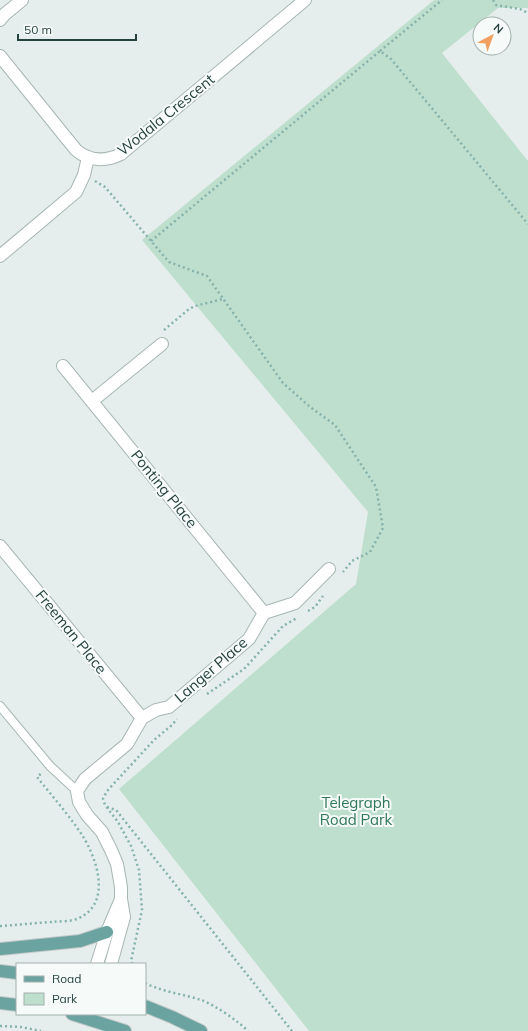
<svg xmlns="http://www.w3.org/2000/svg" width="528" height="1031" viewBox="0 0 528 1031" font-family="Mulish,sans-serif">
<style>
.green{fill:#bfdfce}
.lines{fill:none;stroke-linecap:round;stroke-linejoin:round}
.service-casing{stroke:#a7b7b4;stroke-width:10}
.minor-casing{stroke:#a7b7b4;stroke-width:14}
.primary-casing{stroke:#c2cac9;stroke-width:14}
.path{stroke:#86b2ac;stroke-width:2.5;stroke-dasharray:2 3;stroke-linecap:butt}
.service{stroke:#fff;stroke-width:8}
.minor{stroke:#fff;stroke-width:12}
.primary{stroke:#6aa3a0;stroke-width:12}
.labels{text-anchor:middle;stroke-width:4;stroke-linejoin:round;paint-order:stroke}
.street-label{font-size:15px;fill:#24413e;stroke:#f6faf9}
.park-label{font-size:15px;fill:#2e7859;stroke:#f6faf9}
</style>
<rect width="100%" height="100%" fill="#e5eeec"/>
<polygon class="green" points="434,0 528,0 528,8 498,8 442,53 528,161 528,1031 309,1031 119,789 356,584 368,512 142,240"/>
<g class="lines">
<g class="service-casing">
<polyline id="service" points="0,706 50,766 77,791"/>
</g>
<g class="minor-casing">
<g id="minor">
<polyline points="0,20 5,14 22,0"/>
<path d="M 0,56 L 76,150 C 89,161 105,162 121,154 L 305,0"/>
<polyline points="0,256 76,192 84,175 88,157"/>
<polyline points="63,366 264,613"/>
<polyline points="92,401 162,344"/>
<polyline points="0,546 142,718"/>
<polyline points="97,964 107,932 121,899"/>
<polyline points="111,964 124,917 121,899 121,887 117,864 111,850 102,832 87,815 79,802 77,791 85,779 127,744 142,718 156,710 169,707 249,639 264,613 295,603 329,569"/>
</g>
</g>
<g class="primary-casing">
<g id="primary">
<polyline points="0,949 80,941 107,932"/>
<polyline points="0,971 17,973"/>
<polyline points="0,1003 17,1005"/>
<polyline points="145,1006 172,1017 201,1031"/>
<polyline points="72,1014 125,1031"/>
</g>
</g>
<g class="path">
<polyline points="493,0 496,5 520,9 528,13"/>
<polyline points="380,51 442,0"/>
<polyline points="95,181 105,187 169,262 207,276 283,383 310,407 335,425 376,487 383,528 370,552 352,561 343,572"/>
<polyline points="151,241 380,51 391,59 528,224"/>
<polyline points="164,330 189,309 195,306 223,299"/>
<polyline points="308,611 315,607 323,596"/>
<polyline points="207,694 244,669 283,626 297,618"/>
<polyline points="107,807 116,810 292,1031"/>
<path d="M 0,926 C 17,925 34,923 52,922 C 60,921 71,922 79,918 C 112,903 97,858 82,835 C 69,815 52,796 37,777 L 42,773"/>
<polyline points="132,964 131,961 142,910 139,870 131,846 118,822 105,805 103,799 107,791 154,740 172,725 177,719"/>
<path d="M 145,983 C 163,992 183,994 201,1000 C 215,1005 238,1021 248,1031"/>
<polyline points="0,1026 21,1027 41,1031"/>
</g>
<use href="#service" class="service"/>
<use href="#minor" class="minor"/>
<use href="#primary" class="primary"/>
</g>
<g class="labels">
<g class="street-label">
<text transform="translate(166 115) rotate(-39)" y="5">Wodala Crescent</text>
<text transform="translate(164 489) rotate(51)" y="5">Ponting Place</text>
<text transform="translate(71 632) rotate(51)" y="5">Freeman Place</text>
<text transform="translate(211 670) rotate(-41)" y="5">Langer Place</text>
</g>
<g class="park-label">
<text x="356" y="808">Telegraph<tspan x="356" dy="17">Road Park</tspan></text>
</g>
</g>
<rect x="16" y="963" width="130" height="52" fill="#f6faf9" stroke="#a2b0ae"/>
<rect x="24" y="976" width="20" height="6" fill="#6aa3a0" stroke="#a2b0ae"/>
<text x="52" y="983" font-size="12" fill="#24413e">Road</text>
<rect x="24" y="993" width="20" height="12" fill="#bfdfce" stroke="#a2b0ae"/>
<text x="52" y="1003" font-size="12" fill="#24413e">Park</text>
<g transform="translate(492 36) rotate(41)"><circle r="19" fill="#f6faf9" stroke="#a2b0ae"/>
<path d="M0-3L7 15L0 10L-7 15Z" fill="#f1a061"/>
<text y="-6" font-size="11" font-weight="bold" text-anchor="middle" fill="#24413e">N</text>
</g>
<path d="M18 34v6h118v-6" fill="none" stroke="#24413e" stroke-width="2"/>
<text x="24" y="34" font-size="12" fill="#24413e" stroke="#f6faf9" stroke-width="3" paint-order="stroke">50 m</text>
</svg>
